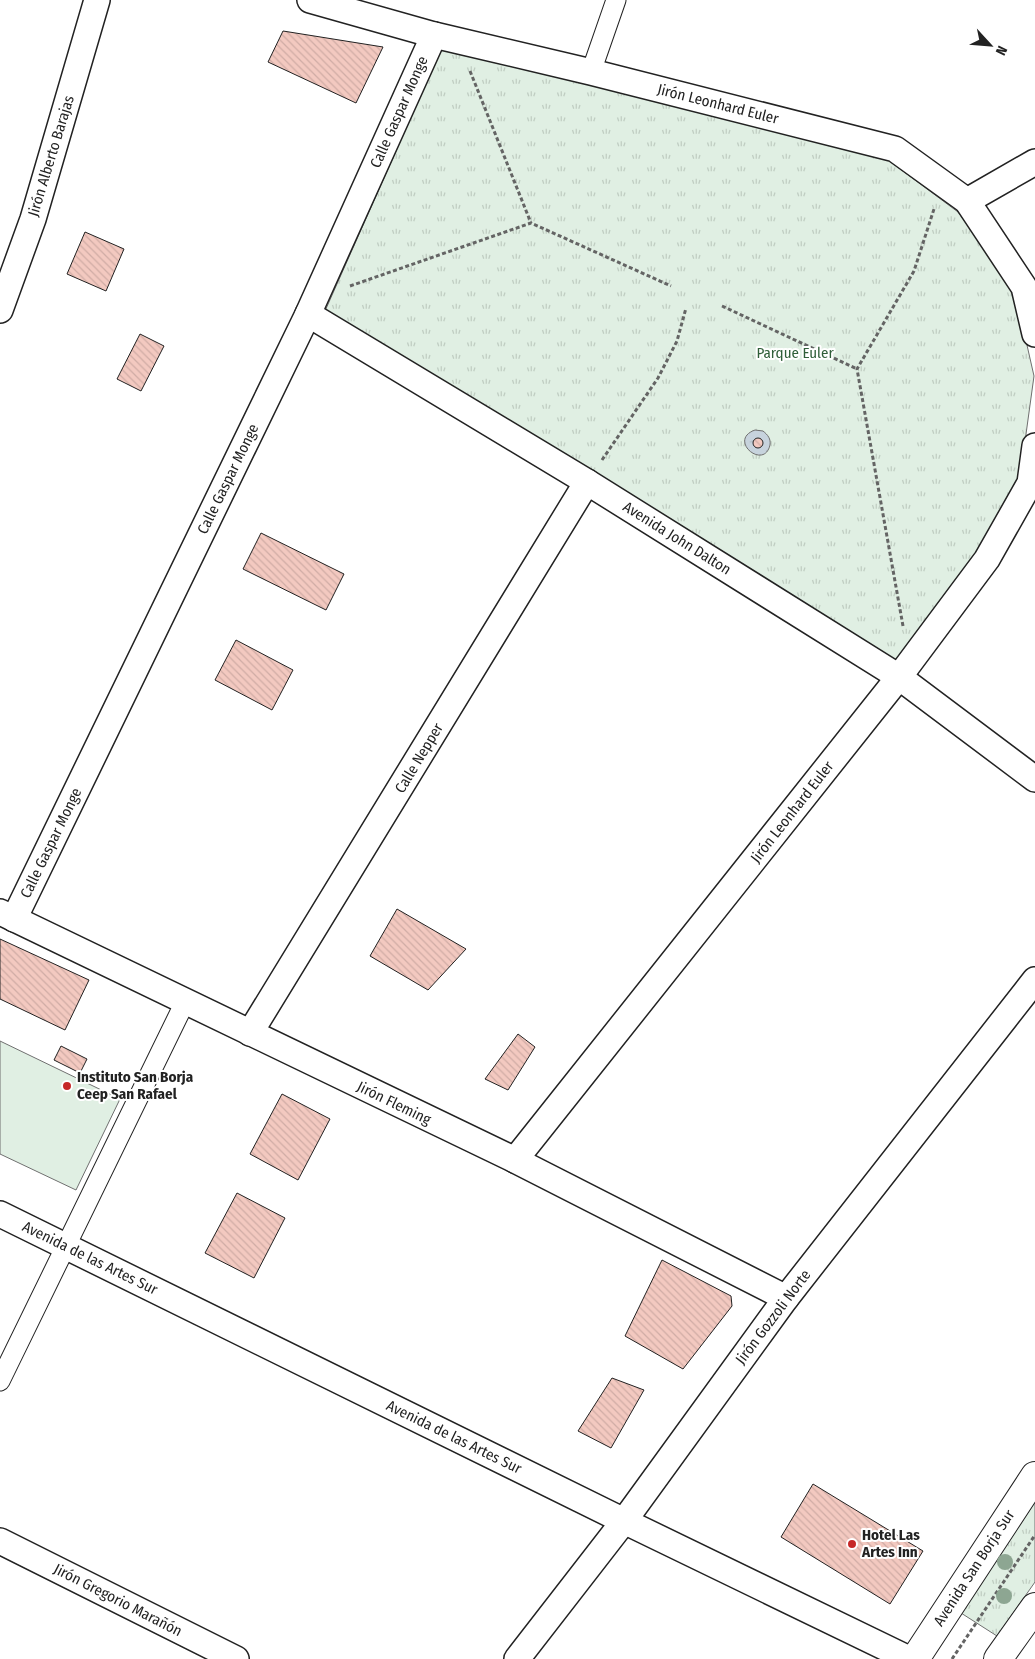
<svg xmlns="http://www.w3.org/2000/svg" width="1035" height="1659" viewBox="0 0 1035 1659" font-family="'Fira Sans Condensed',sans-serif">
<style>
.park{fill:url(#park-tufts);stroke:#6f6f6f}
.pitch{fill:#e0efe3;stroke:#6f6f6f}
.water{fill:url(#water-ripples);stroke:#6f6f6f}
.building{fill:url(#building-back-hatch);stroke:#222}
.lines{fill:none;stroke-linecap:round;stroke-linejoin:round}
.pedestrian-casing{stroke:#222;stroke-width:21}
.minor-casing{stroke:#222;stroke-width:28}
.secondary-casing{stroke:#222;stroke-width:30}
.path{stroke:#646464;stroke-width:3;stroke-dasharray:4 2.5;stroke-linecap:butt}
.pedestrian{stroke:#fff;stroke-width:19}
.minor{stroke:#fff;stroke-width:25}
.secondary{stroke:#fff;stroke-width:28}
.tree{fill:#8da692}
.poi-dot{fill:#c62828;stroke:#fff;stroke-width:2}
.labels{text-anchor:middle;stroke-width:4;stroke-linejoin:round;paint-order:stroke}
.street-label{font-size:15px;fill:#222;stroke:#fff}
.park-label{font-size:15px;fill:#2f5e38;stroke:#fff}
.poi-label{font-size:15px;font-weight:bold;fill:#222;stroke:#fff;text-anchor:start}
</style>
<defs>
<pattern id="park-tufts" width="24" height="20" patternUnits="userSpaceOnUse" patternTransform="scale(1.25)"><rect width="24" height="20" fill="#e0efe3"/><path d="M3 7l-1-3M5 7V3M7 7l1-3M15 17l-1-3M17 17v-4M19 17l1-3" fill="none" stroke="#c0cdc2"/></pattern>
<pattern id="water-ripples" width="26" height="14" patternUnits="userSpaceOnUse" patternTransform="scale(1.25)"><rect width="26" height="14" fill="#c7d3dd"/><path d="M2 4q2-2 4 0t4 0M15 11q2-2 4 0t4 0" fill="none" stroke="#abb5bd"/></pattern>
<pattern id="building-back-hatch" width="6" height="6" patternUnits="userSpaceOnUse" patternTransform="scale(1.25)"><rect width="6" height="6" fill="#f3c9c0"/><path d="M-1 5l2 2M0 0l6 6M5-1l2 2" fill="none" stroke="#d0aca5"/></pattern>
</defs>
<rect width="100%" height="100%" fill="#fff"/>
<g class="park">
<polygon points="442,47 888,160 958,212 1014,288 1034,376 1019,485 977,561 899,663 325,311"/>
<polygon points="1035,1502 1035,1582 997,1636 961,1613"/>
</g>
<polygon class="pitch" points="0,1041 120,1099 76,1190 0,1154"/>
<path class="water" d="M 755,430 L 763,431 C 768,435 771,439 770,445 C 764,471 727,440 755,430 Z"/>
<g class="building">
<polygon points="283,31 383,47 356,103 268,62"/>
<polygon points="85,232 124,249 106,291 67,274"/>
<polygon points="140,334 164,346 141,391 117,379"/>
<circle cx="758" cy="443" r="5"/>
<polygon points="261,533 344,574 326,610 243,569"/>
<polygon points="236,640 293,670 272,710 215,680"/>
<polygon points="397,909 466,949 428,990 370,956"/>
<polygon points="0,939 89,980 65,1030 0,999"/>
<polygon points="518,1034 535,1047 508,1090 485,1079"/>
<polygon points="61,1046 87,1059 80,1073 54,1060"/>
<polygon points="282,1094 330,1119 298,1180 250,1154"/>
<polygon points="237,1193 285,1218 254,1278 205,1253"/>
<polygon points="662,1260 731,1296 732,1306 683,1369 625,1336"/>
<polygon points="612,1378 644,1390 611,1448 578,1431"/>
<polygon points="813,1484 923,1551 890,1604 781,1537"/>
</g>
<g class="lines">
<g class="pedestrian-casing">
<g id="pedestrian">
<polyline points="591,72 616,0"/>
<polyline points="0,1381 185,1002"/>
</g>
</g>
<g class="minor-casing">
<g id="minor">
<polyline points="310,0 434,35 591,72 895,149 967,201 1024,287 1035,334"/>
<polyline points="967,201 1035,162"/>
<polyline points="0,310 33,219 97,0"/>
<polyline points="308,314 587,482 899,677 1035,779"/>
<polyline points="0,912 515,1160 786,1298"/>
<polyline points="14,919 308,314 434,35"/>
<polyline points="250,1033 587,482"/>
<polyline points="515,1160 899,677 987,559 1030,483 1035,446"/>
<polyline points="0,1214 624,1521 909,1659"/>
<polyline points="0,1541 236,1659"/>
<polyline points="517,1659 624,1521 786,1298 1035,980"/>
</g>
</g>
<g class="secondary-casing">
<g id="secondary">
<polyline points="915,1659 1035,1476"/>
<polyline points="998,1659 1035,1607"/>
</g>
</g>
<g class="path">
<polyline points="470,71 531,223"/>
<polyline points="350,286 531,223 671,286"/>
<polyline points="722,306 857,369"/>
<polyline points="602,460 658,378 677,341 686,308"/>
<polyline points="903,626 857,369 914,271 934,209"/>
<polyline points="952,1659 1035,1535"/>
</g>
<use href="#pedestrian" class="pedestrian"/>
<use href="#minor" class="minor"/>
<use href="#secondary" class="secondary"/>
</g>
<g class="tree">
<circle cx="1005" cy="1562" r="8"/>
<circle cx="1004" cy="1596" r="8"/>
</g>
<g class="poi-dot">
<circle cx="67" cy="1086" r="5"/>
<circle cx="852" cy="1544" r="5"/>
</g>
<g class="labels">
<g class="street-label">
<text transform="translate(718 104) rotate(14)" y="5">Jirón Leonhard Euler</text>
<text transform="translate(399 112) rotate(-66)" y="5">Calle Gaspar Monge</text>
<text transform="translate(51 156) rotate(-73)" y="5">Jirón Alberto Barajas</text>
<text transform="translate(228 479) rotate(-64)" y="5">Calle Gaspar Monge</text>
<text transform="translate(677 538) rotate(32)" y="5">Avenida John Dalton</text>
<text transform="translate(419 758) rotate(-59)" y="5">Calle Nepper</text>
<text transform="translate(792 812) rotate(-52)" y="5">Jirón Leonhard Euler</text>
<text transform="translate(51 843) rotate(-64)" y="5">Calle Gaspar Monge</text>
<text transform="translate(394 1103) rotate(26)" y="5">Jirón Fleming</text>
<text transform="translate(90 1258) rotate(26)" y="5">Avenida de las Artes Sur</text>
<text transform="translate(773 1317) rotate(-53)" y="5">Jirón Gozzoli Norte</text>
<text transform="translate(454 1437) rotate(26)" y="5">Avenida de las Artes Sur</text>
<text transform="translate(974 1568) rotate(-57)" y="5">Avenida San Borja Sur</text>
<text transform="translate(118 1600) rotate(27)" y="5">Jirón Gregorio Marañón</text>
</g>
<g class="park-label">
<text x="795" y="358">Parque Euler</text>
</g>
<g class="poi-label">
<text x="77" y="1082">Instituto San Borja<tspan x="77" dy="17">Ceep San Rafael</tspan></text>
<text x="862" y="1540">Hotel Las<tspan x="862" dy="17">Artes Inn</tspan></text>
</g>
</g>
<g transform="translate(990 45) rotate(116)" stroke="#ffffff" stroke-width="4" paint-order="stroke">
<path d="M0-4L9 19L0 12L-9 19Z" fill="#222222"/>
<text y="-8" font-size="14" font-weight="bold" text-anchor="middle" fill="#222222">N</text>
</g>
</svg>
